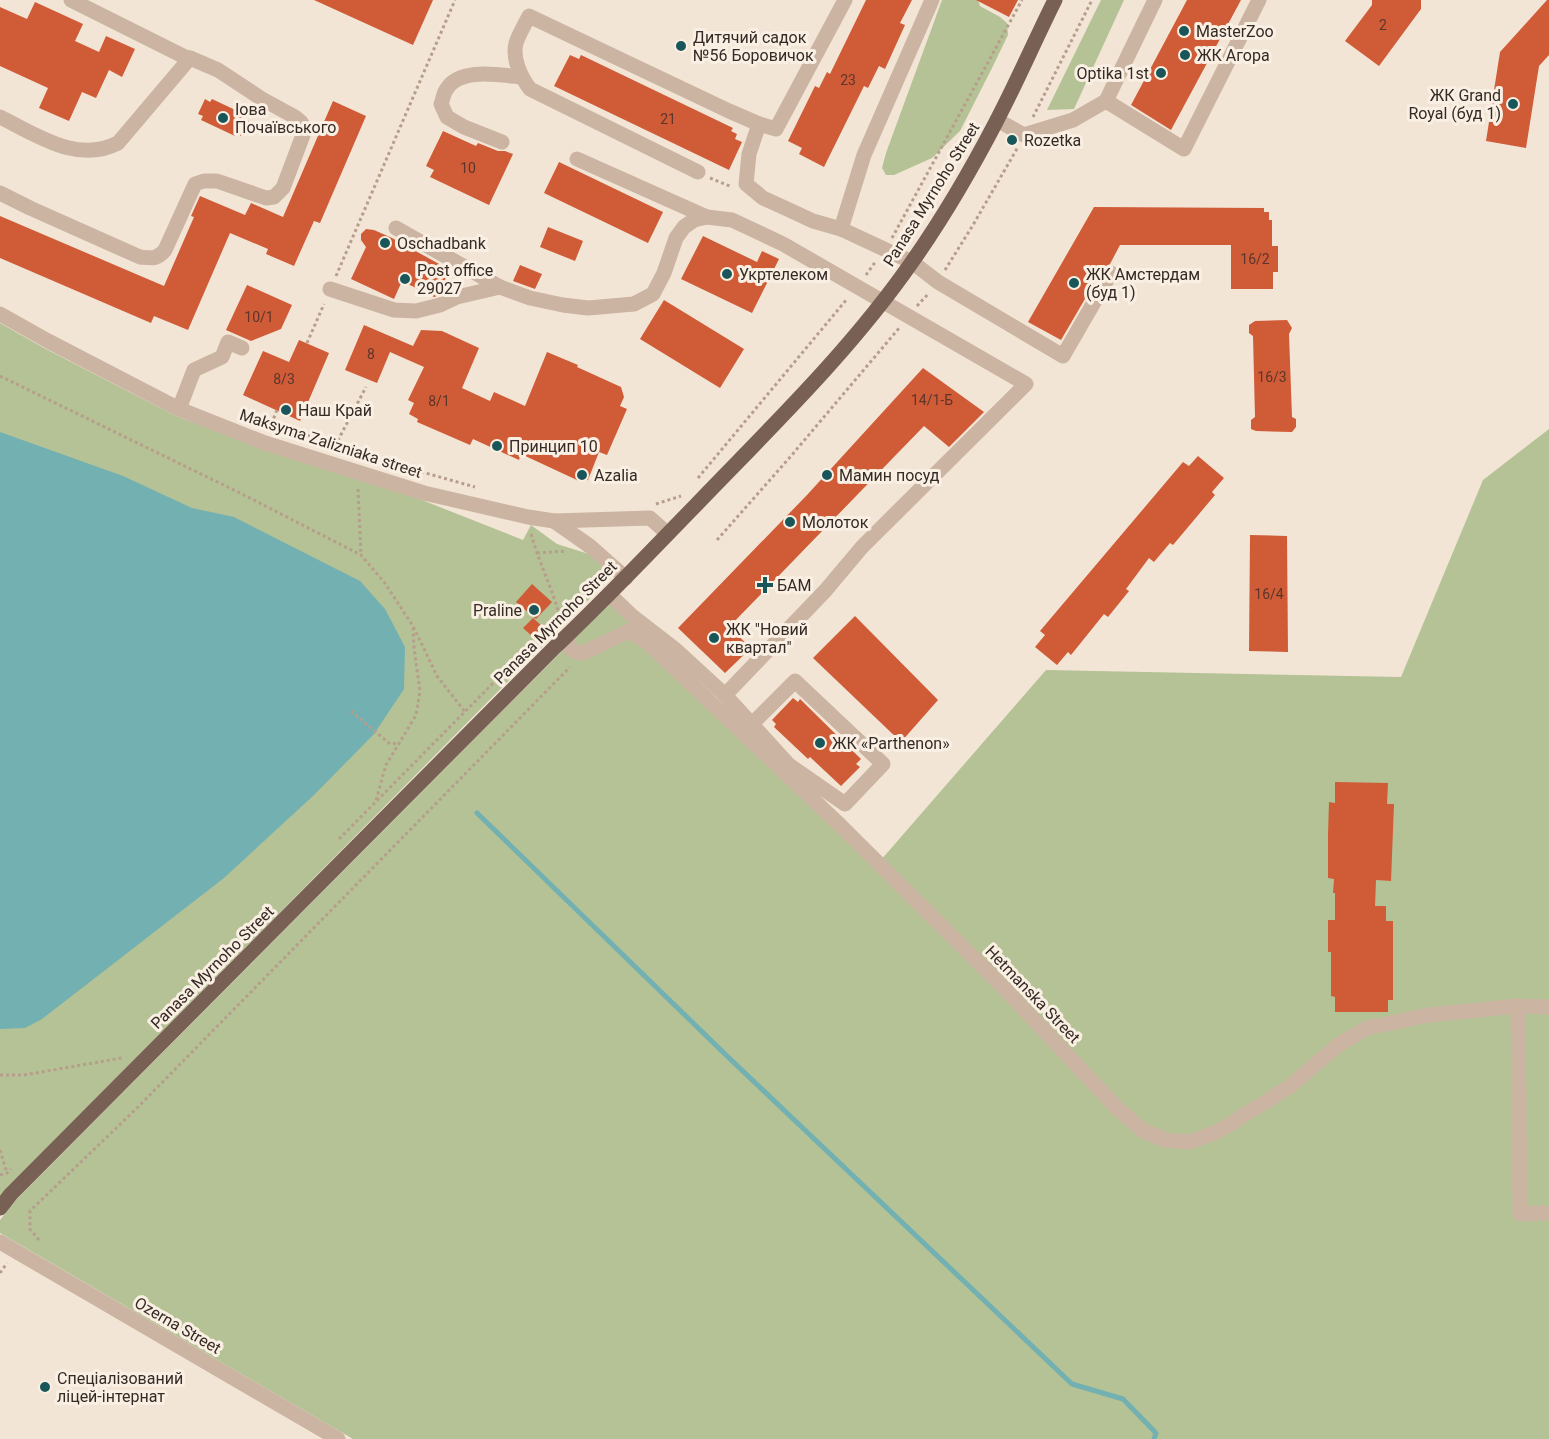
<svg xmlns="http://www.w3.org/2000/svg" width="1549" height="1439" viewBox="0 0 1549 1439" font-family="Roboto,sans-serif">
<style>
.green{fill:#b4c295}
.water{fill:#73b0b2}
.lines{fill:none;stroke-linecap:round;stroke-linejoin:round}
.stream{stroke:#73b0b2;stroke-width:5}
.building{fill:#d05b37}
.path{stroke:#b79e8c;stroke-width:3;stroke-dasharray:3 3;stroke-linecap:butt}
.minor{stroke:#cbb4a2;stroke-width:15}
.major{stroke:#786054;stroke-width:15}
.poi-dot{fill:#185659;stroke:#faefe3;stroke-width:2}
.labels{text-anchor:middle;stroke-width:6;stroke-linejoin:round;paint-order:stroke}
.number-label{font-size:14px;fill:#5c362a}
.poi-label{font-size:16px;fill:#352a25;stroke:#faefe3;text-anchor:start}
.street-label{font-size:16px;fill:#352a25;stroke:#faefe3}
</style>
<rect width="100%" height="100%" fill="#f3e5d6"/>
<g class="green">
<polygon points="942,0 978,0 980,6 1000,17 1007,23 1008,35 992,68 960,131 932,158 894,175 886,175 882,168 886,153"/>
<polygon points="1101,0 1124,0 1074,109 1047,110"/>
<polygon points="0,323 44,348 176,416 263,449 422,500 523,540 531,525 557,544 592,555 611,577 0,1196"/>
<polygon points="1549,429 1549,1439 353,1439 0,1233 0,1220 17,1199 561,652 610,604 874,868 1046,670 1401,677 1483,480"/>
</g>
<polygon class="water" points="0,432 123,476 192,508 234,517 360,581 385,609 405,647 404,689 374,734 314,795 224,878 42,1019 25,1028 1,1029 0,1029"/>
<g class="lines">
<polyline class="stream" points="477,813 727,1056 1072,1384 1123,1399 1156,1433 1154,1439"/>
</g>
<g class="building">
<polygon points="314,0 433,0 413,45"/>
<polygon points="866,0 912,0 900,23 905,25 885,69 879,66 868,88 864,86 824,167 799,154 802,148 788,141 815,86 819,88 827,72 830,74"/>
<polygon points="976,0 1018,0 1009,17"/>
<polygon points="1187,0 1241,0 1171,130 1131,105"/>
<polygon points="1372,0 1421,0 1421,9 1379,66 1345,41 1372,5"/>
<polygon points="1547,0 1549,0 1549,55 1539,66 1526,148 1486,141 1500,52"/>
<polygon points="35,2 83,24 75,41 99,52 106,36 135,49 122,77 109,70 96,98 82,92 69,121 39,108 48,88 0,66 0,7 27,19"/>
<polygon points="570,55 579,59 581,55 733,128 731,131 737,134 735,139 742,142 729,170 554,86"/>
<polygon points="205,99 210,102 212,99 246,115 244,119 249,121 241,136 236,133 235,136 201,120 203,116 198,114"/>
<polygon points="333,101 366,116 320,223 314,221 294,266 266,254 268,249 230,233 188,330 154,316 151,323 0,258 0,216 164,286 194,217 191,216 200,196 245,215 251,203 283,217"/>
<polygon points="443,131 476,146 478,143 498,151 505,151 513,154 489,205 430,177 434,170 426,166"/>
<polygon points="559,162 663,212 648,243 544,193"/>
<polygon points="1094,207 1264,208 1264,212 1269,212 1269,220 1272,220 1272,246 1278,246 1278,272 1273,272 1273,289 1231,289 1231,245 1120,245 1110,264 1103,268 1061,340 1028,322"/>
<polygon points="548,227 583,241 575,261 540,247"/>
<polygon points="366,229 374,230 392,238 450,270 437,296 434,297 402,281 394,299 351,279 366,247 361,240 361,234"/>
<polygon points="703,236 757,262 762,251 779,259 752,313 681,279"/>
<polygon points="520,265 542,274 535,289 513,281"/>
<polygon points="247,285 292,305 281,329 251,341 226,330"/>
<polygon points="664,300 744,349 720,388 640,339"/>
<polygon points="1287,320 1292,328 1289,334 1292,417 1296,419 1296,427 1292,432 1256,431 1251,429 1251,420 1255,417 1253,336 1249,333 1249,325 1255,321"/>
<polygon points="364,325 413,346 421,330 442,331 479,348 462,388 490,401 494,392 525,406 547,352 578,365 577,367 621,387 624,397 620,406 627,409 607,455 599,452 588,480 579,481 521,454 519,460 473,439 470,445 417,422 418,419 409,414 414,403 408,400 424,367 390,352 377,383 345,370"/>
<polygon points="299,340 329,353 300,421 243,395 263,351 289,362"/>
<polygon points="923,368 984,412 949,447 924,426 729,627 751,648 725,673 678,628 807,495"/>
<polygon points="1198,456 1224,478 1212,492 1215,495 1173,545 1170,543 1154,562 1149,558 1126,589 1129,591 1108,617 1104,614 1071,655 1068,652 1057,665 1035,647 1045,635 1040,631 1183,462 1189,466"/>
<polygon points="1250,535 1287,536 1288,652 1249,651"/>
<polygon points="532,584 552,602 536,619 516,602"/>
<polygon points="855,616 938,700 901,742 813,658"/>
<polygon points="533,618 542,626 533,637 523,628"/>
<polygon points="793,698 798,702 800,699 861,759 856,764 860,767 841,786 810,757 808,759 774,727 776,724 772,720"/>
<polygon points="1335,782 1388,783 1387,804 1394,804 1391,881 1376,880 1375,906 1386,906 1386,921 1393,921 1393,1000 1388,1000 1388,1012 1335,1012 1335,997 1331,996 1331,952 1328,952 1328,920 1335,920 1335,893 1333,893 1334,879 1328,878 1328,835 1329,802 1335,803"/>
</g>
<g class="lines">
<g class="path">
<polyline points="1033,117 1092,0"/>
<polyline points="710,178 732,187"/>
<polyline points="892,238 1022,0"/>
<polyline points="945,270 973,225 1018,147"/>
<polyline points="866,275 876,261"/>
<polyline points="336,276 455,0"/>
<polyline points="917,306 929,293"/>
<polyline points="307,343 324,304"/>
<polyline points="0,376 242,494 361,555 384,582 413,626 437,676 465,712"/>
<polyline points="277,410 273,420 323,442 348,451"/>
<polyline points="335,446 366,387"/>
<polyline points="369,457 475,487"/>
<polyline points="698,478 847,299"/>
<polyline points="358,489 361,554"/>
<polyline points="656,504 681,496"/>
<path d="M 531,534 C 539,562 552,588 560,617"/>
<polyline points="717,540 791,456 900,327"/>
<polyline points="537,553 567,551"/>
<polyline points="553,626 560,617 587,592"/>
<polyline points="351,711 390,744 400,743"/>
<polyline points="376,800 386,765 416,715 420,691 414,648 413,628"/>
<polyline points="339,839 518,658 523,655"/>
<polyline points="0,1075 24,1075 122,1058"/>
<polyline points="0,1150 7,1173"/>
<polyline points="0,1175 7,1173 11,1169"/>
<polyline points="39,1240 30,1229 30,1211 137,1108 570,667"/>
<polyline points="0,1273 7,1263"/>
</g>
<g class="minor">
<polyline points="845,0 776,129 759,124 749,154 746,184 763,198 785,208 813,221 841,229 912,262 938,282 1063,356 1111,273"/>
<polyline points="1106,101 1155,0"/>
<path d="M 0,117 C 37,135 77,164 118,143 L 190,58 L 185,57 L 71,0"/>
<polyline points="997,120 1024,135 1073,120 1106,101 1184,149 1259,0"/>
<path d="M 502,142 L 464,127 L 447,117 L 441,104 C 443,100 443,94 446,90 C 459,67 499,75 521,77"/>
<polyline points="577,159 707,217"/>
<path d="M 698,172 L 530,89 C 521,77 512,59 516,43 C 519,34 525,24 529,16 L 729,111 L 759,124"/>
<path d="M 0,193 L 30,208 L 140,257 C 151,258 157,260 165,250 L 195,184 L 204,181 L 217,181 L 266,198 L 274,197 L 283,188 L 303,135 L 304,127 L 301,122 L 295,117 L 262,99 L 218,70 L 190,58"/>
<polyline points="396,228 500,287 530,298 563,305 588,308 634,304 653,294 664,273 676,238 684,227 694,220 707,217 732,220 783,244 1026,384 862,547 825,591 725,695 676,650 632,616 609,594"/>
<polyline points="841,229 864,155 932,0"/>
<polyline points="330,289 394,310 416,311 440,305 457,297 500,287"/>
<polyline points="0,314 48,341 179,409 265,443 357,472 424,493 528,517 554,521 650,518 668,534"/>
<polyline points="179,409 194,370 222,357 228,342 242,348"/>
<polyline points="554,521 591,547 626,578"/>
<polyline points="562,640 575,652 583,653 629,631 647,642 841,826 1004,988 1117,1108 1142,1130 1165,1140 1190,1142 1219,1131 1289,1087 1338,1045 1367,1028 1429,1015 1518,1006 1549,1007"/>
<polyline points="725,695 789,765 845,804 883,764 795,681 752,724"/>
<polyline points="1518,1006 1520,1214 1549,1213"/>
<polyline points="0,1242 338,1439"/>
</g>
<path class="major" d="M 0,1208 L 11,1194 L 555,647 C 604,601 649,553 696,505 C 771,427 850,351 912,262 C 943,218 971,170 996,122 C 1017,82 1035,40 1055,0"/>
</g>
<g class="poi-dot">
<circle cx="1184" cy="31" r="6"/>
<circle cx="681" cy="46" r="6"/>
<circle cx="1185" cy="55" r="6"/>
<circle cx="1161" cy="73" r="6"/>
<circle cx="1513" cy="104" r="6"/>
<circle cx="223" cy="118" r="6"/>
<circle cx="1012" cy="140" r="6"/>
<circle cx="385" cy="243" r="6"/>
<circle cx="727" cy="274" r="6"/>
<circle cx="405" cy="279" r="6"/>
<circle cx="1074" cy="283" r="6"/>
<circle cx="286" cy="410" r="6"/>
<circle cx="497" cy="446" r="6"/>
<circle cx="582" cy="475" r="6"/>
<circle cx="827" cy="475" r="6"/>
<circle cx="790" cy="522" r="6"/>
<path d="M762 576h6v6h6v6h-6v6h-6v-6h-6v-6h6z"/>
<circle cx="534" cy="610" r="6"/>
<circle cx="714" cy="638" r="6"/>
<circle cx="820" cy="743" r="6"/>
<circle cx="45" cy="1387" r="6"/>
</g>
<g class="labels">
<g class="number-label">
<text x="1383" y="30">2</text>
<text x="848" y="85">23</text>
<text x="668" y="124">21</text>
<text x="468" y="173">10</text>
<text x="1255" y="264">16/2</text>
<text x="259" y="322">10/1</text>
<text x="371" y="359">8</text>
<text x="1272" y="382">16/3</text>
<text x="284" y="384">8/3</text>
<text x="932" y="405">14/1-Б</text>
<text x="439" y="406">8/1</text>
<text x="1269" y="599">16/4</text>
</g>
<g class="poi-label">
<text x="1196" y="37">MasterZoo</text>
<text x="693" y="43">Дитячий садок<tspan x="693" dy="18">№56 Боровичок</tspan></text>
<text x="1197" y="61">ЖК Агора</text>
<text x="1149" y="79" text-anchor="end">Оptika 1st</text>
<text x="1501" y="101" text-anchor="end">ЖК Grand<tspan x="1501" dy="18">Royal (буд 1)</tspan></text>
<text x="235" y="115">Іова<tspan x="235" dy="18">Почаївського</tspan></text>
<text x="1024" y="146">Rozetka</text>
<text x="397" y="249">Oschadbank</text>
<text x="417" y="276">Post office<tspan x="417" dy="18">29027</tspan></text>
<text x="739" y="280">Укртелеком</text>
<text x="1086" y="280">ЖК Амстердам<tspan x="1086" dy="18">(буд 1)</tspan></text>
<text x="298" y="416">Наш Край</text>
<text x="509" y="452">Принцип 10</text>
<text x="594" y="481">Azalia</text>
<text x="839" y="481">Мамин посуд</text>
<text x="802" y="528">Молоток</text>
<text x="777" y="591">БАМ</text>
<text x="522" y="616" text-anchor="end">Praline</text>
<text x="726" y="635">ЖК "Новий<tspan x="726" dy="18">квартал"</tspan></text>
<text x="832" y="749">ЖК «Parthenon»</text>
<text x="57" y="1384">Спеціалізований<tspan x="57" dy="18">ліцей-інтернат</tspan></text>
</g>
<g class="street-label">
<text transform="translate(931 194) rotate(-58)" y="6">Panasa Myrnoho Street</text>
<text transform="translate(331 443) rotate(18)" y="6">Maksyma Zalizniaka street</text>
<text transform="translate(555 622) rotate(-45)" y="6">Panasa Myrnoho Street</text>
<text transform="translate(212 967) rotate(-45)" y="6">Panasa Myrnoho Street</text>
<text transform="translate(1033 994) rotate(46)" y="6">Hetmanska Street</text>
<text transform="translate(178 1325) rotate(30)" y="6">Ozerna Street</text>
</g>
</g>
</svg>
